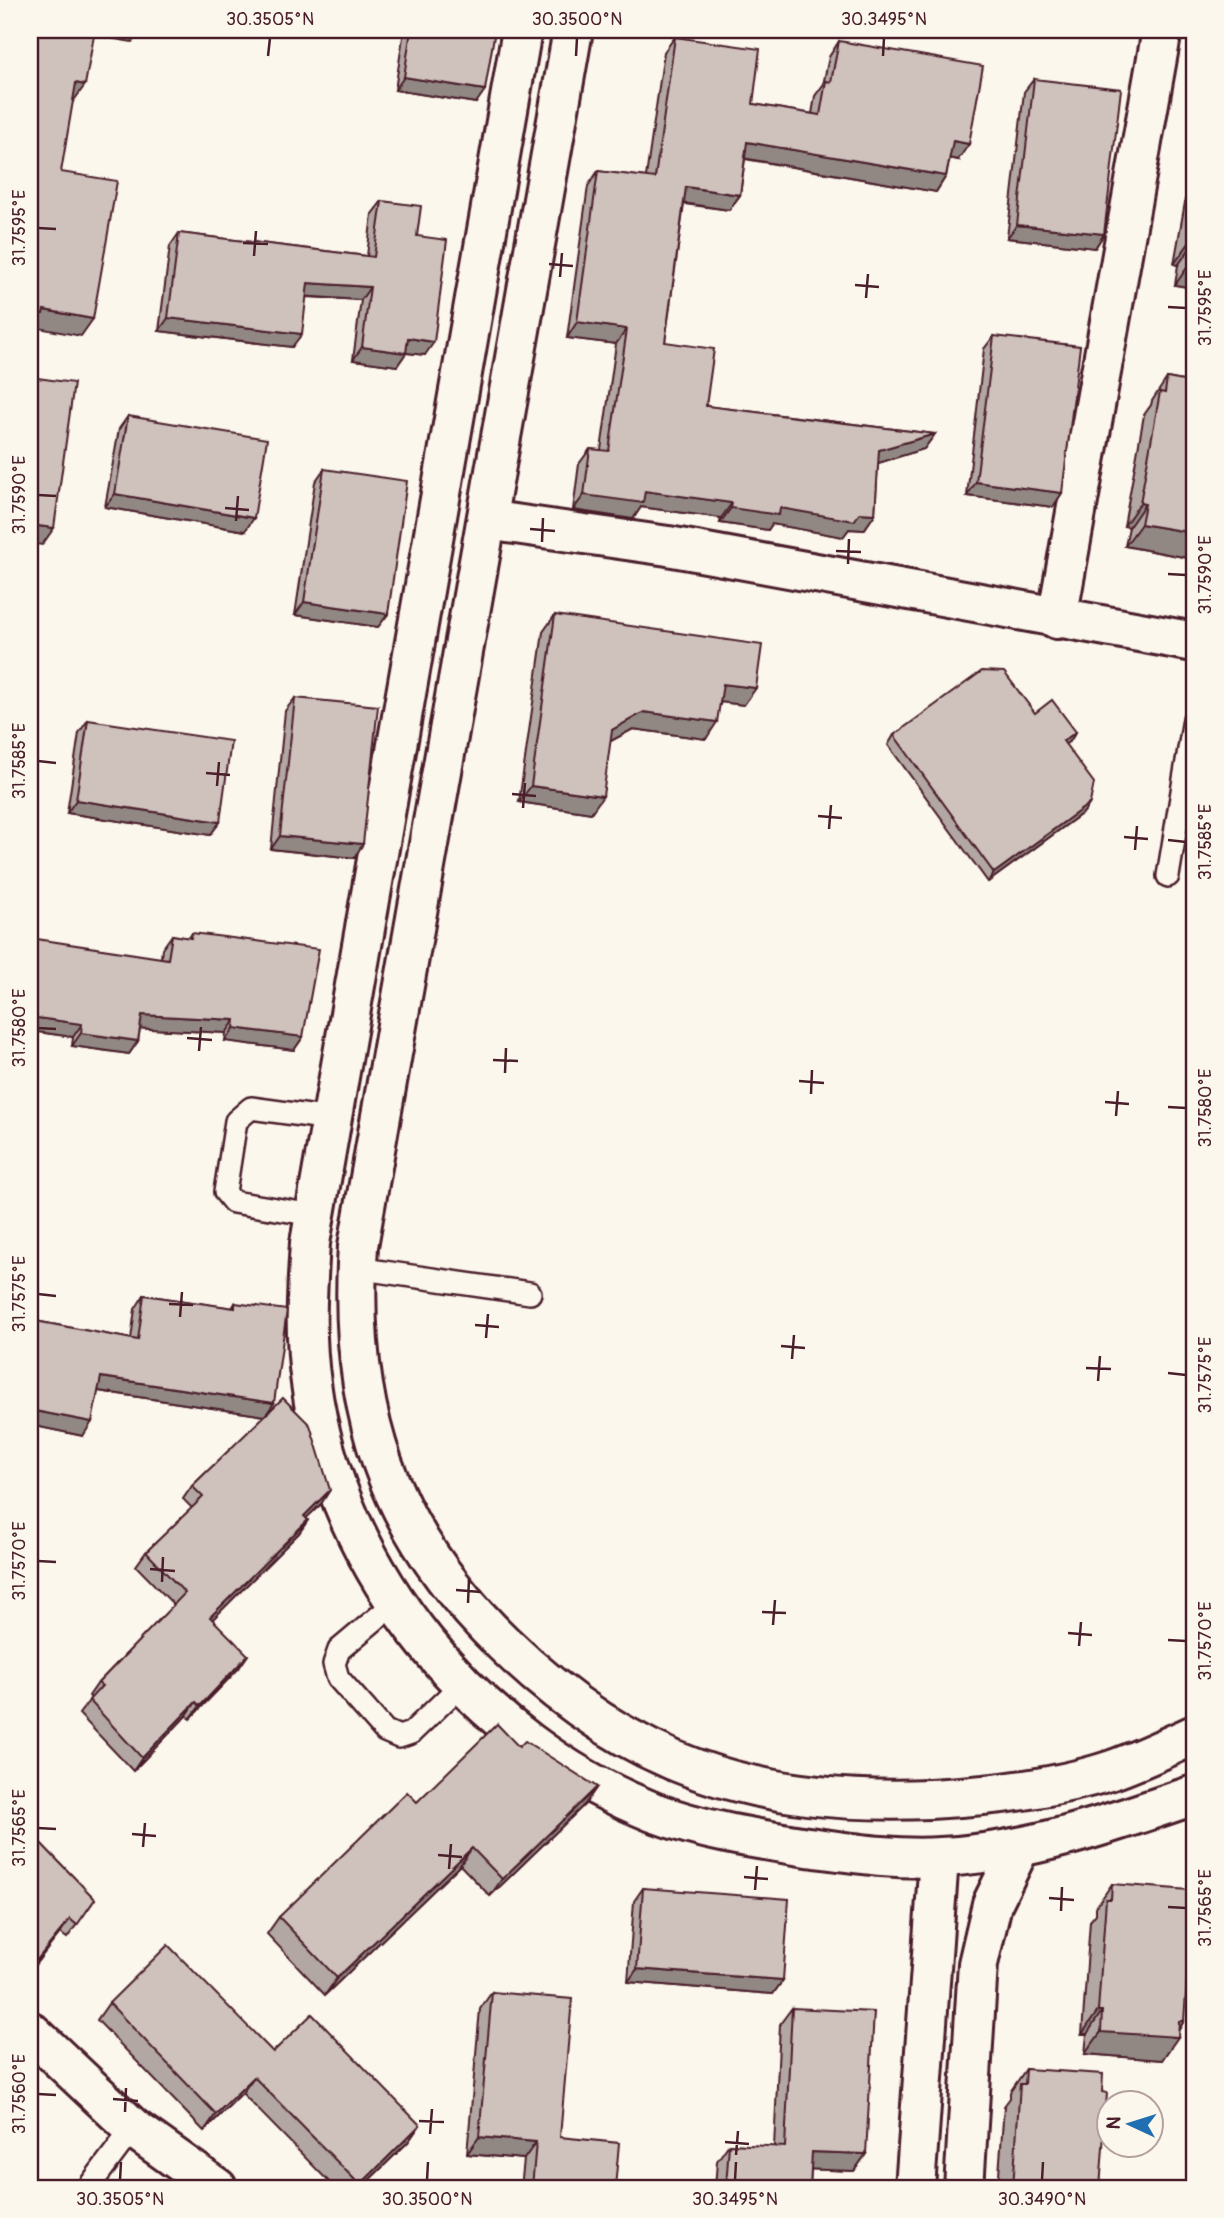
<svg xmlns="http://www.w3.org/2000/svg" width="1224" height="2218" viewBox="0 0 1224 2218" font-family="Pangolin,sans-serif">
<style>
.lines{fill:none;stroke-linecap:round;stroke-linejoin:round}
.lane-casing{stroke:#4a1f2b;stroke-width:26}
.street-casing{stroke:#4a1f2b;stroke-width:44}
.lane{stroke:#fbf7ec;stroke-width:21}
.street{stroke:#fbf7ec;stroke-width:38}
.wall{fill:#b2a7a2;stroke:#4a1f2b;stroke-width:2}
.shaded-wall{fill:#918884;stroke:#4a1f2b;stroke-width:2}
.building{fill:#cfc2bc;stroke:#4a1f2b;stroke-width:2}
.ticks{fill:none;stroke:#4a1f2b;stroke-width:2.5}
.neatline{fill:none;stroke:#4a1f2b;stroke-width:2.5}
.ticks-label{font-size:18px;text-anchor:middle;fill:#4a1f2b}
</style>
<rect width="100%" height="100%" fill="#fbf7ec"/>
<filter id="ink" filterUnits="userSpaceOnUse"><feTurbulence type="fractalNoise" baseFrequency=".0143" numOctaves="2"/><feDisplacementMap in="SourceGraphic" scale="14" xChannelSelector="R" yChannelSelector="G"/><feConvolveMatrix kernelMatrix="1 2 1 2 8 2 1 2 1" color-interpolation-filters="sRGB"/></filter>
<g filter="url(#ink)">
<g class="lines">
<g class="lane-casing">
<g id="lane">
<polyline points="1168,876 1194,719"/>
<polyline points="314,1215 233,1202 225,1192 236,1121 251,1108 331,1119"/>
<polyline points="356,1268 530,1293"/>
<polyline points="396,1602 339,1650 334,1664 338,1678 385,1731 399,1737 411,1733 463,1683"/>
<polyline points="88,2188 133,2128"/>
</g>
</g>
<g class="street-casing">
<g id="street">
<path d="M 522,30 L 310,1243 C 307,1290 304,1336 311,1383 C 336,1572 477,1742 653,1812 C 703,1831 756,1839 808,1847 C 853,1853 896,1860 941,1857 C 1028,1853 1113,1823 1194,1795"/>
<path d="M 573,30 L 358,1246 C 347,1409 386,1530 504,1644 C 631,1767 755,1806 930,1799 C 990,1796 1055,1789 1112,1770 C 1140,1760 1167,1747 1194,1735"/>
<polyline points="487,520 668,546 1194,642"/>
<polyline points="1057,619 1162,30"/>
<polyline points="30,2031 133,2128 217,2188"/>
<polyline points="915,2188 939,1858"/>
<polyline points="964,2188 978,1964 992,1904 1019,1849"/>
</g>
</g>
<use href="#lane" class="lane"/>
<use href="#street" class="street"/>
</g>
<g class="wall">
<polygon points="404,30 495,30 476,103 395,90"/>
<polygon points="675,37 753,104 812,114 815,96 823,85 829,57 839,41 958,160 950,158 946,176 936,192 745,159 740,195 729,210 684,204 665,342 706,406 935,434 924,449 878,463 875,514 864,530 849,529 843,537 772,524 768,530 720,523 721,518 641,507 633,519 573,510 579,464 590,449 601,450 616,344 567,338 588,186 598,171 646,177 664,52"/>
<polygon points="1034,79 1104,234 1095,248 1007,238 1024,92"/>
<polygon points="1194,152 1194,288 1175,285 1178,265 1174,264"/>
<polygon points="382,201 417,236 425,355 406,353 397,366 353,360 361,300 306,297 292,347 159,331 170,246 179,233 367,256 372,214"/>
<polygon points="994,336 1062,493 1053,507 967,496 984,349"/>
<polygon points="1167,378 1194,383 1194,559 1125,546 1129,527 1124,526 1144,415 1151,405 1152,401"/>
<polygon points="128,416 245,531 105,507 119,429"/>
<polygon points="324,469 388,614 378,627 295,615 315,482"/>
<polygon points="555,615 744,705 721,702 706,739 633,729 610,741 591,813 519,802 543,632"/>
<polygon points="295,698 354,858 271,849 285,711"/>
<polygon points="1035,713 1076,732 1070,741 1065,744 1090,803 1084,812 988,882 888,745 894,735"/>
<polygon points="88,720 220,822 210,835 67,813 79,733"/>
<polygon points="192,933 303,1037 294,1050 225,1041 226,1033 140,1028 138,1041 129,1054 72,1046 73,1037 30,1031 161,958 162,949 172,935 189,938"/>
<polygon points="144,1295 232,1308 235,1303 266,1415 321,1504 306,1518 308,1520 299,1533 212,1619 239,1668 190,1719 187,1715 133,1771 79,1714 91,1698 89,1696 98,1683 174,1605 136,1566 146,1552 192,1508 183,1499 192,1486 265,1416 98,1391 83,1436 30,1425 30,1320 131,1339 135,1309"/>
<polygon points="519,1747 585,1804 490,1896 460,1865 325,1995 267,1934 279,1917 417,1802"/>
<polygon points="30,1832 95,1899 67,1938 60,1933 30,1971"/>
<polygon points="1112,1884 1187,1907 1184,2021 1162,2060 1085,2054 1087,2034 1082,2034 1090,1921 1096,1914 1096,1907"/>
<polygon points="643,1888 783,1980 773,1994 628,1982 634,1901"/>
<polygon points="492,1992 560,2137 615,2188 521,2188 524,2159 467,2154 480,2009"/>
<polygon points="109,2003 273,2052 420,2125 408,2142 361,2188 335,2188 242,2093 204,2131 97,2020"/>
<polygon points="792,2008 866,2154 854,2171 811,2169 810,2188 715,2188 717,2161 729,2144 774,2147 780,2024"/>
<polygon points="1026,2069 1102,2092 1100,2188 998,2188 1004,2106 1010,2098 1010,2092"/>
</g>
<g class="shaded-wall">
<polygon points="88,30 141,30 132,42 85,34"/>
<polygon points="404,77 485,90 476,103 395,90"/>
<polygon points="76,83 85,85 73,102 64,100"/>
<polygon points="953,141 969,144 958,160 942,157"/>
<polygon points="747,142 946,176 936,192 737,157"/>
<polygon points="686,187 740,195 729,210 676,202"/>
<polygon points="1017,225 1104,234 1095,248 1007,238"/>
<polygon points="1190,242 1194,243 1178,265 1174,264"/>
<polygon points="1191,262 1194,263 1194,288 1175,285"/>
<polygon points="308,283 370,287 361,300 298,296"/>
<polygon points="44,310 93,319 81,336 34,327 32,331 30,331 30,312"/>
<polygon points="168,318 302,334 292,347 159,331"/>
<polygon points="577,322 627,329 616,344 567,338"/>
<polygon points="408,338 434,342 425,355 398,352"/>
<polygon points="362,347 406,353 397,366 353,360"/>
<polygon points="935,434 924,449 869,466 879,450"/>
<polygon points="976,482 1062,493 1053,507 967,496"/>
<polygon points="645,491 732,503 721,518 641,507 633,519 573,510 584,495"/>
<polygon points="115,494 254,518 245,531 105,507"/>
<polygon points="1140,503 1145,504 1129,527 1124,526"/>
<polygon points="731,508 780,508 875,514 864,530 849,529 843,537 772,524 768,530 720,523"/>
<polygon points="1141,524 1194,533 1194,559 1125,546"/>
<polygon points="30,525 54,528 42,545 30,543"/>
<polygon points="304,602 388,614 378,627 295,615"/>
<polygon points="723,684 756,688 744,705 711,701"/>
<polygon points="644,712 717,722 706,739 633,729 600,747 612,730"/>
<polygon points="1076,732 1070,741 1057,750 1063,741"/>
<polygon points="531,786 603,796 591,813 519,802"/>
<polygon points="76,800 220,822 210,835 67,813"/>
<polygon points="1090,803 1084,812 988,882 994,873"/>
<polygon points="280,836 363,844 354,858 271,849"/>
<polygon points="142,1015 235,1020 226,1033 132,1028"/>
<polygon points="30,1017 82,1024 73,1037 30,1031"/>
<polygon points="234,1028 303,1037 294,1050 225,1041"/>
<polygon points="81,1033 138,1041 129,1054 72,1046"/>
<polygon points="101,1377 274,1403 265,1416 92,1390"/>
<polygon points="30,1410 92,1422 83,1436 30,1425"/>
<polygon points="330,1490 321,1504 295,1529 304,1516"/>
<polygon points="308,1520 299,1533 201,1631 210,1617"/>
<polygon points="248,1655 239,1668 190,1719 200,1706"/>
<polygon points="196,1702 187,1715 133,1771 142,1758"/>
<polygon points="597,1787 585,1804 490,1896 502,1879"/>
<polygon points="472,1848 460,1865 325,1995 337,1978"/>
<polygon points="70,1919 60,1933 30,1971 37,1960"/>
<polygon points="637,1969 783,1980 773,1994 628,1982"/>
<polygon points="1098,2011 1102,2011 1087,2034 1082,2034"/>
<polygon points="1179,2021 1184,2021 1173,2037 1178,2037 1162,2060 1085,2054 1101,2032"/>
<polygon points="254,2077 242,2093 204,2131 216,2114"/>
<polygon points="420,2125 408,2142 361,2188 357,2188"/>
<polygon points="479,2137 536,2142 524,2159 467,2154"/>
<polygon points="812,2152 866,2154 854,2171 801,2169"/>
</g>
<g class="building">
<polygon points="30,30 95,30 85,85 76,83 61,172 117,181 93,319 44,310 43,314 30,312"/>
<polygon points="411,30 495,30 485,90 404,77"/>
<polygon points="675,37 760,49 753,104 820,115 826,81 831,82 839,41 983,66 969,144 953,141 946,176 747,142 740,195 686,187 665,342 714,349 706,406 935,434 879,450 875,514 860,513 854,521 780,508 779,515 731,508 732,503 645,491 643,503 584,495 590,449 609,451 627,329 577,322 598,171 655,178"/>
<polygon points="1034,79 1121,89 1104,234 1017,225"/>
<polygon points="382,201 421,206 417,236 447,240 434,342 408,338 406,353 362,347 370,287 308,283 302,334 168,318 179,233 374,257"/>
<polygon points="1194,217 1194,263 1191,262 1194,243 1190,242"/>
<polygon points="994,336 1080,346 1062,493 976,482"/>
<polygon points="30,377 74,383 54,528 30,525"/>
<polygon points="1167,378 1194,383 1194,533 1141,524 1145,504 1140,503 1160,392 1165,393"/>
<polygon points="128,416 267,439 254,518 115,494"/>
<polygon points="324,469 407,481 388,614 304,602"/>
<polygon points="555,615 762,645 756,688 723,684 717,722 644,712 612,730 603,796 531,786"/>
<polygon points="982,671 1004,672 1035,713 1052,700 1076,732 1063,741 1094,783 1090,803 994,873 894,735"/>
<polygon points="295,698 378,706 363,844 280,836"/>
<polygon points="88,720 231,741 220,822 76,800"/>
<polygon points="192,933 319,949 303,1037 234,1028 235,1020 142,1015 138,1041 81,1033 82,1024 30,1017 30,938 168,959 172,935 191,938"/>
<polygon points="144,1295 235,1308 235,1303 287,1310 274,1403 101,1377 92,1422 30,1410 30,1320 138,1340"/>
<polygon points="283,1398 310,1425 330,1490 304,1516 308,1520 210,1617 248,1655 200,1706 196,1702 142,1758 89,1700 102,1686 98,1683 185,1593 146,1552 203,1497 192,1486"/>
<polygon points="497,1724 519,1747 525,1741 597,1787 502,1879 472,1848 337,1978 279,1917 407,1792 417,1802"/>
<polygon points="30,1832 95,1899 77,1925 70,1919 37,1960 30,1953"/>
<polygon points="1112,1884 1189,1890 1187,1907 1192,1907 1184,2021 1179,2021 1178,2037 1101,2032 1102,2011 1098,2011 1106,1899 1111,1899"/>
<polygon points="643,1888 789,1899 783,1980 637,1969"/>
<polygon points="168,1945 273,2052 312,2014 420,2125 360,2185 254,2077 216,2114 109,2003"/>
<polygon points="492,1992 572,1999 560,2137 619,2143 615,2188 532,2188 536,2142 479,2137"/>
<polygon points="792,2008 874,2012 866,2154 812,2152 810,2188 726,2188 729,2144 785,2147"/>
<polygon points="1026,2069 1103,2074 1102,2092 1107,2093 1100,2188 1013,2188 1020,2084 1025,2084"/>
</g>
</g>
<path class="ticks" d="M 268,56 L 270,38M 576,56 L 577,38M 883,56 L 884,38M 38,228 L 56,229M 243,243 L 268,244M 254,256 L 256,231M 549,264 L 573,266M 560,277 L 562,253M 855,285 L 879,287M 866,298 L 868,274M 1168,307 L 1186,308M 38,495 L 56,496M 225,508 L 249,510M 236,521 L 238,496M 530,529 L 555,531M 542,542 L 543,518M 836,551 L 861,552M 848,564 L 849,539M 1168,574 L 1186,575M 38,761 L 56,763M 206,773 L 230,775M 217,786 L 219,762M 512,794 L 536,796M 523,808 L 525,783M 818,816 L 842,818M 829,829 L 831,805M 1124,837 L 1148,839M 1168,840 L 1186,842M 1135,850 L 1137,826M 38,1028 L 56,1029M 187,1038 L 212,1040M 199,1051 L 201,1027M 493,1060 L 518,1061M 505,1073 L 506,1048M 799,1081 L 824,1083M 811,1094 L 812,1070M 1105,1102 L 1129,1104M 1168,1107 L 1186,1108M 1116,1116 L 1118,1091M 38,1294 L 56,1296M 169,1304 L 193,1305M 180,1317 L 182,1292M 475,1325 L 499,1327M 486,1338 L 488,1314M 781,1346 L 805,1348M 792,1359 L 794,1335M 1086,1368 L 1111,1369M 1168,1373 L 1186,1375M 1098,1381 L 1100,1356M 38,1561 L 56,1562M 150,1569 L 175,1571M 162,1582 L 163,1557M 456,1590 L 481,1592M 468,1603 L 469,1579M 762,1612 L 786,1613M 773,1625 L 775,1600M 1068,1633 L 1092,1635M 1168,1640 L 1186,1641M 1079,1646 L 1081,1622M 38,1828 L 56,1829M 132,1834 L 156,1836M 143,1847 L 145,1823M 438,1855 L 462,1857M 449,1869 L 451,1844M 744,1877 L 768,1879M 755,1890 L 757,1866M 1049,1898 L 1074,1900M 1168,1907 L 1186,1908M 1061,1911 L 1062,1887M 38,2094 L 56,2095M 113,2099 L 138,2101M 125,2112 L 126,2088M 419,2121 L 444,2122M 430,2134 L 432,2109M 725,2142 L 749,2144M 736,2155 L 738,2131M 120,2180 L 121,2162M 427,2180 L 428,2162M 735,2180 L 736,2162M 1042,2180 L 1043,2162"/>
<rect width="1224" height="2218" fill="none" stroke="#fbf7ec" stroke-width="77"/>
<g transform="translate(1130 2124) rotate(274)"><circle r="33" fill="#fbf7ec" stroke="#b4a19f" stroke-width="2"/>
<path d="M0-5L12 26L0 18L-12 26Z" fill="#1f6fb2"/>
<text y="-10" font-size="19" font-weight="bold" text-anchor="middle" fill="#4a1f2b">N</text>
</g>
<rect x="38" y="38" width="1148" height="2142" class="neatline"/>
<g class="ticks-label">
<text x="270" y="25">30.3505°N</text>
<text x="577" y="25">30.3500°N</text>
<text x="884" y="25">30.3495°N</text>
<text transform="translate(19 228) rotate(-90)" y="6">31.7595°E</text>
<text transform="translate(1205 308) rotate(-90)" y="6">31.7595°E</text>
<text transform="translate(19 495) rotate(-90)" y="6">31.7590°E</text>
<text transform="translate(1205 575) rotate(-90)" y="6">31.7590°E</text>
<text transform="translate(19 761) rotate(-90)" y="6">31.7585°E</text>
<text transform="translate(1205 842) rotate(-90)" y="6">31.7585°E</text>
<text transform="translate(19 1028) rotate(-90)" y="6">31.7580°E</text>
<text transform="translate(1205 1108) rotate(-90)" y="6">31.7580°E</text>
<text transform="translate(19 1294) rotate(-90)" y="6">31.7575°E</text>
<text transform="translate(1205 1375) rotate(-90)" y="6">31.7575°E</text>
<text transform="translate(19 1561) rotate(-90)" y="6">31.7570°E</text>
<text transform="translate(1205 1641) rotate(-90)" y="6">31.7570°E</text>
<text transform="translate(19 1828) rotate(-90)" y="6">31.7565°E</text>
<text transform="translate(1205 1908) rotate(-90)" y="6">31.7565°E</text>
<text transform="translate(19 2094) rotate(-90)" y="6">31.7560°E</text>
<text x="120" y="2205">30.3505°N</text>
<text x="427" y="2205">30.3500°N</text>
<text x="735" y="2205">30.3495°N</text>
<text x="1042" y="2205">30.3490°N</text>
</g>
</svg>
